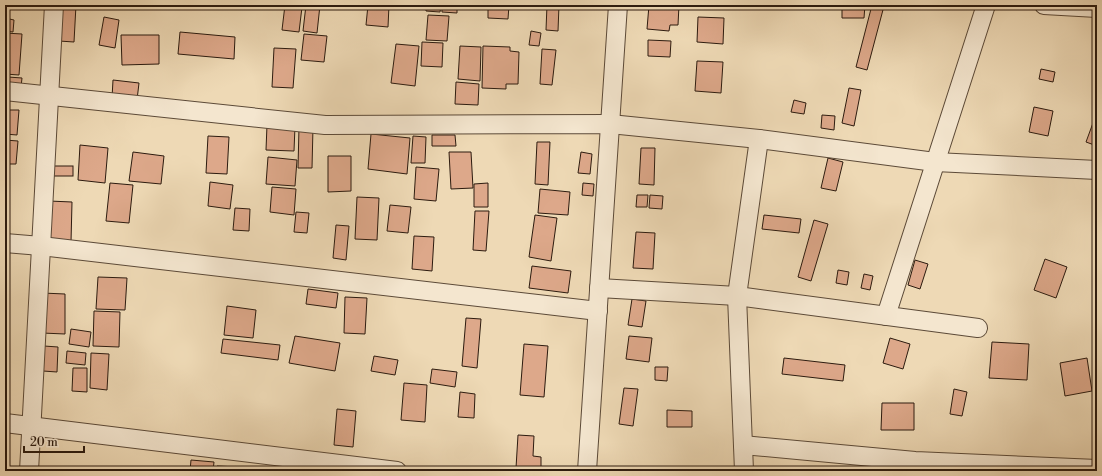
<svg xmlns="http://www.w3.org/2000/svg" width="1102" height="476" viewBox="0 0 1102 476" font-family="'Libre Bodoni',serif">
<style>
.building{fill:#dda88a;stroke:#2c1b0f}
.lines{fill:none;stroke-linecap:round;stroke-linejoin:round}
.street-casing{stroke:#5c4a38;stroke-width:20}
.street{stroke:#f4e6cf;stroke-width:18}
</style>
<rect width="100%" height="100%" fill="#eed9b5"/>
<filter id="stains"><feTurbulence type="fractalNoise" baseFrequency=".005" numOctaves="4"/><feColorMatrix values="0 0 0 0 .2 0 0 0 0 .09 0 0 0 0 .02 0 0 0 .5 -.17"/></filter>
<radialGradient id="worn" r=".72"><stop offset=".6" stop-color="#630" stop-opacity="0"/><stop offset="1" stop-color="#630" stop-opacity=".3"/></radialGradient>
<g class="building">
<polygon points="61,5 76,5 74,42 59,41"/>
<polygon points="285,5 302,7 299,32 282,30"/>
<polygon points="306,5 320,5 317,33 303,31"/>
<polygon points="368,5 389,5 388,27 366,25"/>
<polygon points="426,5 441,5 440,12 426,11"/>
<polygon points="442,5 457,5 457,13 442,12"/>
<polygon points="488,5 509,5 508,19 488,18"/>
<polygon points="547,5 559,5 558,31 546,30"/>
<polygon points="649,5 679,5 678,25 670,25 669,31 647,29"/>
<polygon points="842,5 865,5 864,18 842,18"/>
<polygon points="872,5 884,6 867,70 856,67"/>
<polygon points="428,15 449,16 447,41 426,40"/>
<polygon points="104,17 119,20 115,48 99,45"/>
<polygon points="698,17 724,18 723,44 697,42"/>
<polygon points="5,18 14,20 13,32 5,31"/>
<polygon points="531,31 541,33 539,46 529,45"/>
<polygon points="180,32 235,37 234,59 178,54"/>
<polygon points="5,33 22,34 19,75 5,74"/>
<polygon points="304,34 327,36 324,62 301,60"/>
<polygon points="121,35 159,35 159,64 122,65"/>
<polygon points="648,40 671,41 670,57 648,56"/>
<polygon points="422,42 443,43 442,67 421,66"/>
<polygon points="396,44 419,46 415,86 391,83"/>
<polygon points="460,46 481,47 480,81 458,79"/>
<polygon points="483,46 510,47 510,51 519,52 518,84 506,84 506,89 482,88"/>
<polygon points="274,48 296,49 293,88 272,87"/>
<polygon points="542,49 556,50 552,85 540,84"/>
<polygon points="697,61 723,62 721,93 695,91"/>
<polygon points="1041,69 1055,72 1053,82 1039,79"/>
<polygon points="8,77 22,78 21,87 7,85"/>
<polygon points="113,80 139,83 137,100 112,98"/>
<polygon points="456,82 479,84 478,105 455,104"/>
<polygon points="849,88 861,90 854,126 842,123"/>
<polygon points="794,100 806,103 804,114 791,112"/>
<polygon points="1034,107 1053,111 1048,136 1029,132"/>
<polygon points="6,110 19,110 17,135 5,134"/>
<polygon points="1097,112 1097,146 1086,142"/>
<polygon points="822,115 835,116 834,130 821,128"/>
<polygon points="267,125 295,126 294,151 266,150"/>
<polygon points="299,127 313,127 312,168 298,168"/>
<polygon points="371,134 410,138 407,174 368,169"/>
<polygon points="432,135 455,135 456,146 432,146"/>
<polygon points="208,136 229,137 227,174 206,173"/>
<polygon points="413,136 426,137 425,163 411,163"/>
<polygon points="5,140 18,141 16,164 5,164"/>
<polygon points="537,142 550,142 548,185 535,184"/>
<polygon points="80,145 108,148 105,183 78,180"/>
<polygon points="641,148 655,148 654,185 639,184"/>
<polygon points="133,152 164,156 161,184 129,181"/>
<polygon points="449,152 471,152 473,188 451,189"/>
<polygon points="581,152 592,154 590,174 578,173"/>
<polygon points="328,156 351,156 351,191 328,192"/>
<polygon points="268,157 297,160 295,186 266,184"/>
<polygon points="828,158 843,162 836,191 821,188"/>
<rect x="50" y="166" width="23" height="10"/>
<polygon points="416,167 439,169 436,201 414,199"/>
<polygon points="210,182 233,185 230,209 208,206"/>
<polygon points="110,183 133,185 129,223 106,221"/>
<polygon points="488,183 488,207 474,207 474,184"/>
<polygon points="583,183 594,184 593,196 582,195"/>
<polygon points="272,187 296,189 294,215 270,212"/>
<polygon points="540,189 570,192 568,215 538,213"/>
<polygon points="637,195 648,195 647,207 636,207"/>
<polygon points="650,195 663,196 662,209 649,208"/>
<polygon points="357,197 379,198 377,240 355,239"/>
<polygon points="49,201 72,202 71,242 48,242"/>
<polygon points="390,205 411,207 408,233 387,231"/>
<polygon points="235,208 250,209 249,231 233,230"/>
<polygon points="475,211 489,211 486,251 473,250"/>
<polygon points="296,212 309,213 307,233 294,232"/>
<polygon points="535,215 557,218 551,261 529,257"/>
<polygon points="764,215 801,219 799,233 762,229"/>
<polygon points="814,220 828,224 811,281 798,277"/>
<polygon points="336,225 349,226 346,260 333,258"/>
<polygon points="636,232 655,233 653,269 633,268"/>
<polygon points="414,236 434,237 432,271 412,269"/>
<polygon points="1045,259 1067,267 1056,298 1034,290"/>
<polygon points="915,260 928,264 920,289 908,285"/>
<polygon points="532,266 571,271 568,293 529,288"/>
<polygon points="838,270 849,272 847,285 836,283"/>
<polygon points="864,274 873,276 870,290 861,288"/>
<polygon points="98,277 127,278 125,310 96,309"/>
<polygon points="308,289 338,293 336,308 306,304"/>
<polygon points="42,293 65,294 65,334 42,333"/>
<polygon points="345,297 367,298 365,334 344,333"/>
<polygon points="632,299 646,301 642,327 628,325"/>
<polygon points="227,306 256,310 253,338 224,335"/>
<polygon points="94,311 120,312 119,347 93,346"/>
<polygon points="466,318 481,319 477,368 462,366"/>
<polygon points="71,329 91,332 89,347 69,344"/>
<polygon points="295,336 340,343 335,371 289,363"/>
<polygon points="629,336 652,338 649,362 626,359"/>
<polygon points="890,338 910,344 903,369 883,363"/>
<polygon points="223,339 280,345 278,360 221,353"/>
<polygon points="992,342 1029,344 1027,380 989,378"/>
<polygon points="524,344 548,346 544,397 520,395"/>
<polygon points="44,346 58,347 57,372 43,371"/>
<polygon points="67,351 86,353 85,365 66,363"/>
<polygon points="91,353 109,354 107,390 90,388"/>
<polygon points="374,356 398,360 395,375 371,371"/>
<polygon points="784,358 845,365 843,381 782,374"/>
<polygon points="1087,358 1092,391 1065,396 1060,363"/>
<polygon points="655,367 668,367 667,381 655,380"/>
<polygon points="73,368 87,368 87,392 72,391"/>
<polygon points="432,369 457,372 455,387 430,383"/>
<polygon points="404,383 427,385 425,422 401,420"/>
<polygon points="624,388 638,389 633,426 619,424"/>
<polygon points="954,389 967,392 962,416 950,414"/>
<polygon points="460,392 475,394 474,418 458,417"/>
<polygon points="882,403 914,403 914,430 881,430"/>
<polygon points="337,409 356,411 353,447 334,445"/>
<polygon points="667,410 692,411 692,427 667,427"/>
<polygon points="518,435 534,436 533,456 541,457 541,469 516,468"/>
<polygon points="191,460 214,462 213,471 190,471"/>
<polygon points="217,466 238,467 238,471 216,471"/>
</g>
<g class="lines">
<g class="street-casing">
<g id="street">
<polyline points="1044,5 1097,8"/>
<polyline points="5,91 325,125 610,124 759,139 935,162 1097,170"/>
<polyline points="5,243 41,246 598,311"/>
<polyline points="599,288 737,296 978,328"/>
<polyline points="886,316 986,5"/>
<polyline points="5,423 397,471"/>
<polyline points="743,445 915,461 1097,469"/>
<polyline points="29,471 54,5"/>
<polyline points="587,471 618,5"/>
<polyline points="744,471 737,296 759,139"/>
</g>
</g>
<use href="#street" class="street"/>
</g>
<rect width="1102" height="476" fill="none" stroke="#eed9b5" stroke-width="20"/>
<rect x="6" y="6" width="1090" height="464" fill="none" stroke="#2c1b0f" stroke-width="2"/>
<rect x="10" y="10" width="1082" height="456" fill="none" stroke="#2c1b0f"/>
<path d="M24 446v6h60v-6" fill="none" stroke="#2c1b0f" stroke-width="2"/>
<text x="30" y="446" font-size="12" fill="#2c1b0f" stroke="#f4e6cf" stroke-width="3" paint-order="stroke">20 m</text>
<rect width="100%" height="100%" filter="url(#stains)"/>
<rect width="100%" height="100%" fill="url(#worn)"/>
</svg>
